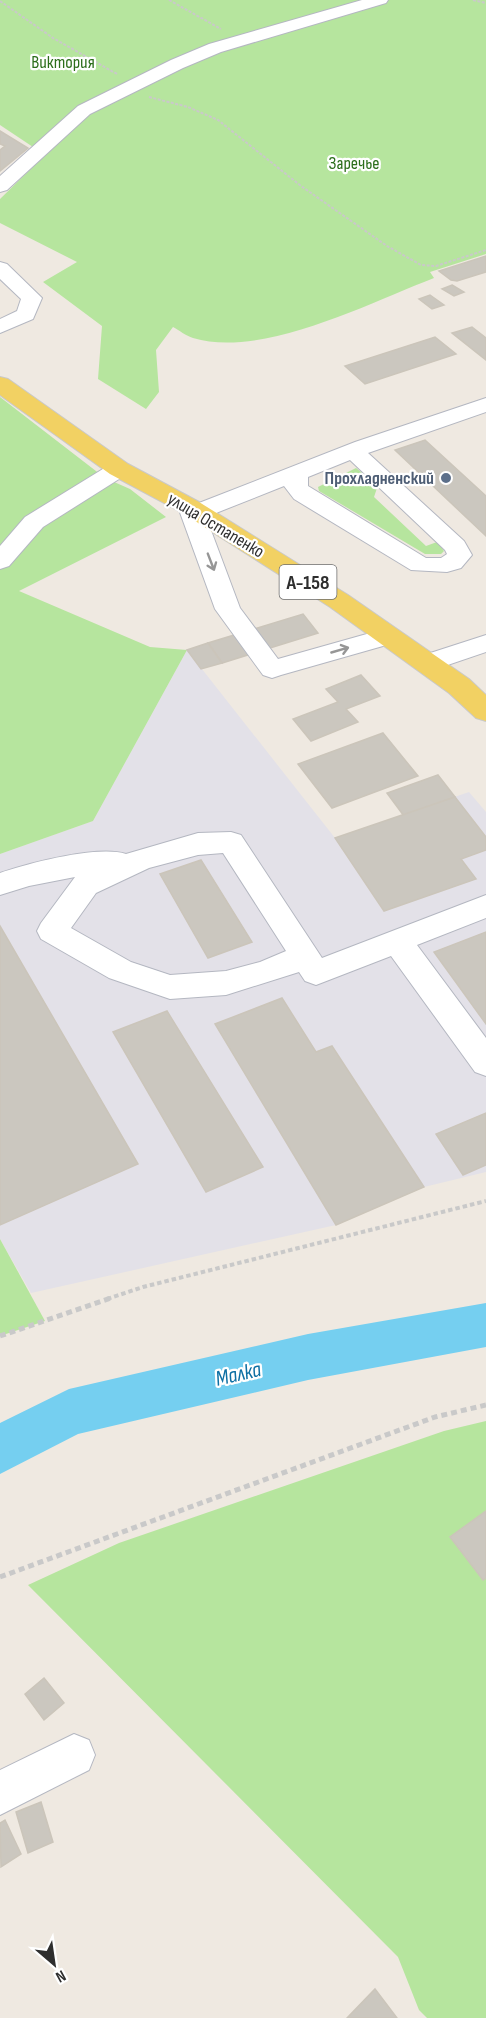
<svg xmlns="http://www.w3.org/2000/svg" width="486" height="2018" viewBox="0 0 486 2018" font-family="'Sofia Sans Condensed',sans-serif">
<style>
.industrial{fill:#e3e1e8}
.green{fill:#b6e59e}
.lines{fill:none;stroke-linecap:round;stroke-linejoin:round}
.river{fill:#75cff0;fill-rule:evenodd}
.building{fill:#cbc7bf;stroke:#cbc5ba;stroke-width:1.5}
.minor-casing{stroke:#b4b7c1;stroke-width:2}
.major-casing{stroke:#c9c9c9;stroke-width:2}
.path-far2{stroke:#c9c9c9;stroke-width:2;stroke-dasharray:3 1.5;stroke-linecap:butt}
.path-far1{stroke:#c9c9c9;stroke-width:4;stroke-dasharray:4.5 3;stroke-linecap:butt}
.path{stroke:#c9c9c9;stroke-width:5;stroke-dasharray:6 4;stroke-linecap:butt}
.minor{fill:#fff;fill-rule:evenodd}
.major{fill:#f2d163;fill-rule:evenodd}
.oneway{stroke:#969696}
.service-dot{fill:#5c6f8a;stroke:#fff;stroke-width:2}
.labels{text-anchor:middle;stroke-width:4.5;stroke-linejoin:round;paint-order:stroke}
.far-park-label{font-size:18px;fill:#2c6e1b;stroke:#fff}
.far-service-label{font-size:18px;font-weight:bold;fill:#4e5e75;stroke:#fff;text-anchor:end}
.far-street-label{font-size:18px;fill:#2e2e2e;stroke:#fff}
.shield{fill:#fff;stroke:#6d6d6d;stroke-width:1.5}
.shield-label{font-size:20px;font-weight:bold;fill:#2e2e2e}
.water-label{font-size:22px;font-style:italic;fill:#0d6fa3;stroke:#fff}
</style>
<rect width="100%" height="100%" fill="#efe9e1"/>
<polygon class="industrial" points="187,650 335,838 469,792 486,812 486,1172 424,1187 336,1225 31,1293 0,1239 0,854 93,821"/>
<g class="green">
<path d="M 0,0 L 486,0 L 486,254 L 430,272 L 434,278 C 369,303 261,359 193,338 C 186,336 179,330 173,327 L 156,350 L 159,392 L 146,409 L 98,379 L 102,326 L 43,282 L 77,262 L 0,223 L 0,199 L 45,155 L 0,125 Z"/>
<polygon points="0,397 105,478 130,489 166,517 19,591 150,647 187,650 93,821 0,854"/>
<polygon points="356,468 378,485 374,497 426,546 437,542 444,551 441,554 425,554 319,491 318,487"/>
<polygon points="0,1239 45,1321 0,1336"/>
<polygon points="486,1421 486,2018 427,2018 419,2010 398,1957 28,1585 119,1543 444,1431"/>
</g>
<g class="lines">
<polygon class="river" points="486,1303 486,1347 308,1380 78,1434 0,1474 0,1423 69,1389 308,1334"/>
</g>
<g class="building">
<polygon points="0,131 28,148 0,171 0,150 5,146 0,144"/>
<polygon points="486,256 486,272 457,281 451,280 439,271"/>
<polygon points="452,285 464,292 454,296 442,289"/>
<polygon points="430,295 444,305 432,309 419,299"/>
<polygon points="472,327 486,338 486,360 452,333"/>
<polygon points="435,337 456,354 365,384 345,366"/>
<polygon points="425,440 486,496 486,536 395,450"/>
<polygon points="303,614 318,633 222,663 208,643"/>
<polygon points="208,643 222,663 201,669 187,650"/>
<polygon points="361,675 380,696 346,709 358,722 311,741 293,719 338,702 326,689"/>
<polygon points="383,733 418,776 332,808 298,764"/>
<polygon points="438,775 455,797 404,816 387,793"/>
<polygon points="455,797 486,837 486,850 461,859 476,879 384,911 335,838"/>
<polygon points="201,860 252,942 208,958 160,874"/>
<polygon points="0,926 138,1164 0,1225"/>
<polygon points="486,932 486,1024 434,952"/>
<polygon points="282,998 316,1052 332,1046 424,1187 336,1225 215,1024"/>
<polygon points="167,1011 263,1167 206,1192 113,1032"/>
<polygon points="486,1113 486,1165 463,1175 436,1134"/>
<polygon points="486,1511 486,1578 483,1580 450,1537"/>
<polygon points="44,1678 64,1703 44,1720 25,1694"/>
<polygon points="41,1802 53,1842 28,1853 16,1812"/>
<polygon points="5,1820 21,1854 1,1867 0,1823"/>
<polygon points="375,1989 397,2018 347,2018"/>
</g>
<g class="lines">
<g class="minor-casing">
<g id="minor">
<polygon points="362,0 388,0 386,3 221,52 183,68 90,114 7,190 0,192 0,176 78,106 171,60 209,44"/>
<polygon points="0,262 7,264 42,298 33,319 0,333 0,319 17,311 21,299 0,279"/>
<path d="M 486,398 L 486,412 L 368,453 L 464,541 L 472,555 L 461,568 L 447,572 L 411,570 L 294,499 L 284,486 L 206,517 L 240,608 L 278,659 L 388,628 L 397,630 L 401,636 L 397,642 L 281,675 L 272,678 L 263,675 L 215,609 L 178,507 L 182,502 L 190,500 L 199,503 L 355,442 ZM 350,460 L 445,550 L 447,554 L 441,558 L 426,558 L 308,486 L 308,477 Z"/>
<polygon points="119,462 127,464 131,469 127,474 43,527 9,566 0,569 0,546 25,517 111,464"/>
<polygon points="486,635 486,652 427,672 418,669 414,663 418,657"/>
<path d="M 231,832 L 241,835 L 322,958 L 486,895 L 486,918 L 417,945 L 486,1038 L 486,1076 L 475,1072 L 391,956 L 316,985 L 305,981 L 299,972 L 226,995 L 170,999 L 109,978 L 41,939 L 37,931 L 41,923 L 75,877 L 29,886 L 0,895 L 0,873 C 29,863 98,845 126,854 L 198,833 ZM 223,853 L 286,951 L 260,962 L 226,971 L 170,975 L 131,962 L 71,928 L 96,893 L 149,868 L 198,855 Z"/>
<polygon points="74,1734 89,1740 95,1755 89,1770 0,1815 0,1770"/>
</g>
</g>
<g class="major-casing">
<polygon id="major" points="0,377 8,379 128,464 199,502 348,595 469,679 486,695 486,721 476,718 449,693 330,607 181,512 110,474 0,395"/>
</g>
<g class="path-far2">
<polyline points="169,0 221,29"/>
<polyline points="473,0 486,3"/>
<polyline points="0,1 53,38 117,74"/>
<polyline points="149,97 188,107 218,120 301,186 387,246 421,265 436,266 486,250"/>
</g>
<polyline class="path-far1" points="107,1299 143,1287 486,1201"/>
<g class="path">
<polyline points="0,1336 111,1298"/>
<polyline points="0,1577 435,1417 486,1405"/>
</g>
<use href="#minor" class="minor"/>
<use href="#major" class="major"/>
</g>
<defs><path id="oneway-shaft" d="M-6 0H5M1.5-3L5.5 0L1.5 3" fill="none" stroke-width="1.6" stroke-linecap="round" stroke-linejoin="round" transform="scale(1.5)"/></defs>
<g class="oneway">
<use href="#oneway-shaft" transform="translate(211 562) rotate(69)"/>
<use href="#oneway-shaft" transform="translate(340 650) rotate(-16)"/>
</g>
<circle class="service-dot" cx="446" cy="478" r="6"/>
<g class="labels">
<g class="far-park-label">
<text x="63" y="68">Виктория</text>
<text x="354" y="169">Заречье</text>
</g>
<g class="far-service-label">
<text x="434" y="484">Прохладненский</text>
</g>
<g class="far-street-label">
<text transform="translate(216 525) rotate(31)" y="6">улица Остапенко</text>
</g>
<rect class="shield" x="279.5" y="565" width="57" height="34" rx="4.5"/>
<g class="shield-label">
<text x="308" y="589">А-158</text>
</g>
<g class="water-label">
<text transform="translate(238 1373) rotate(-13)" y="8">Малка</text>
</g>
</g>
<g transform="translate(54 1964) rotate(151)" stroke="#ffffff" stroke-width="4.5" paint-order="stroke">
<path d="M0-4.5L10 22L0 15L-10 22Z" fill="#2e2e2e"/>
<text y="-9" font-size="16" font-weight="bold" text-anchor="middle" fill="#2e2e2e">N</text>
</g>
</svg>
